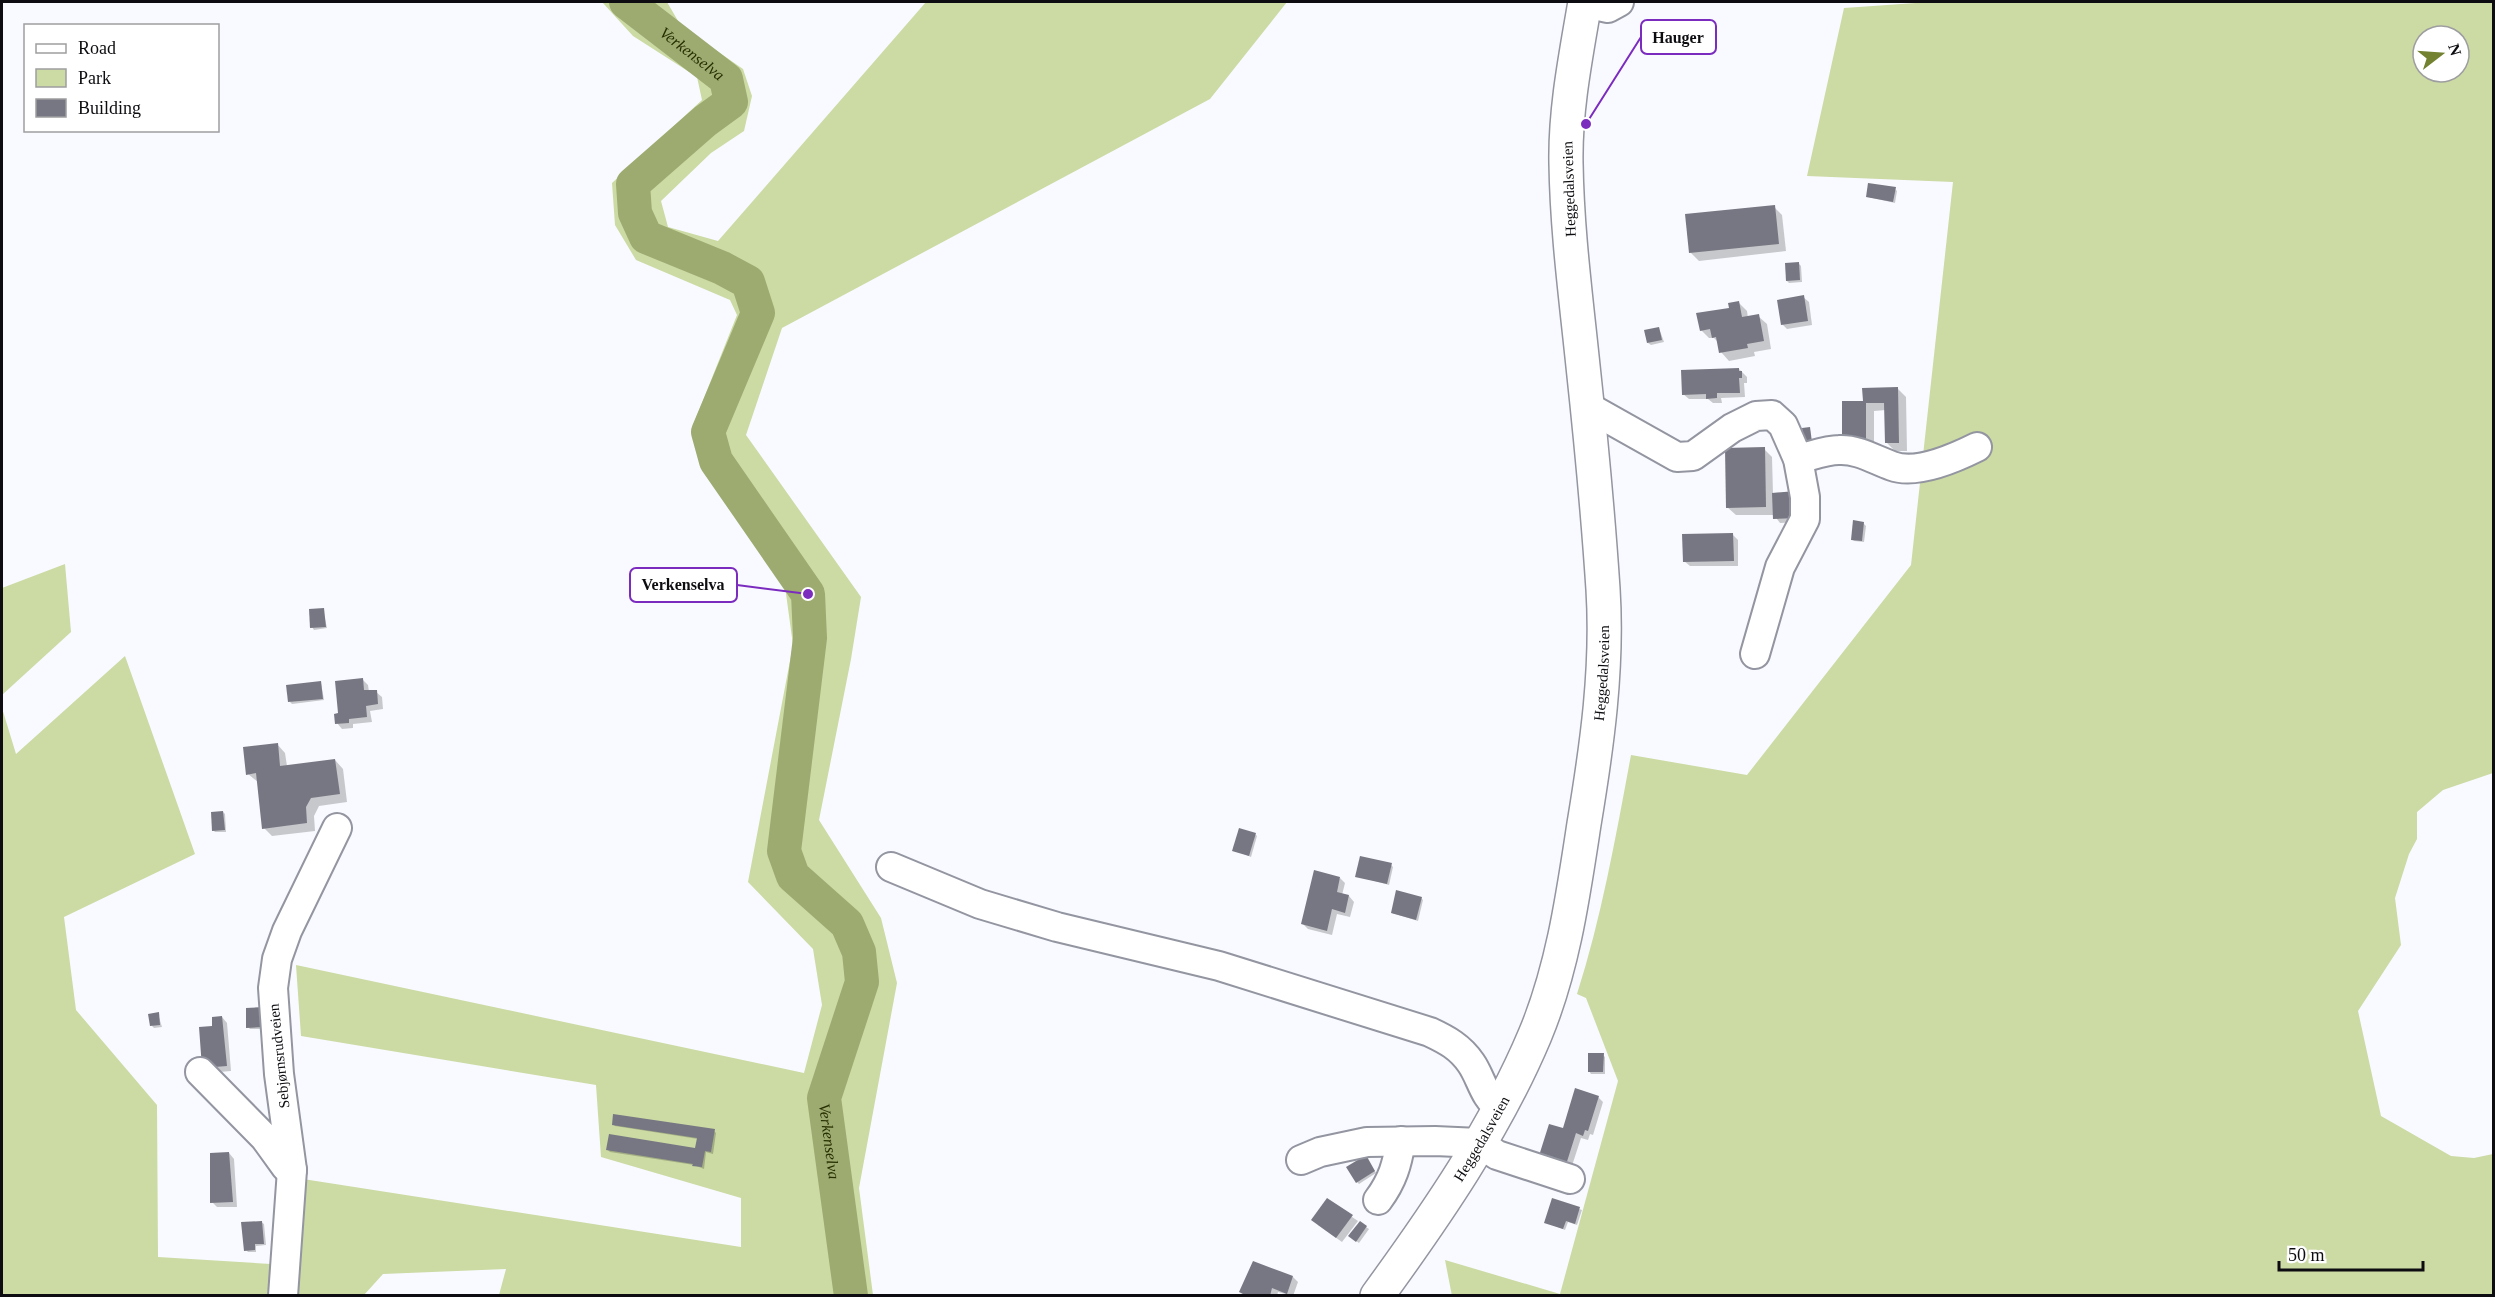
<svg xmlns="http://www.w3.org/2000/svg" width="2495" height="1297" viewBox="0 0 2495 1297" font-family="'Times New Roman',serif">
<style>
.green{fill:#ccdaa4;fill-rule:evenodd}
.shadow{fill:#0003}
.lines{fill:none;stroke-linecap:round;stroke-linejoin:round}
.river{stroke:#9dab71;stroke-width:34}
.building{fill:#767782}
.minor-casing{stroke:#9395a0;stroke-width:32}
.major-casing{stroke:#9395a0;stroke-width:36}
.minor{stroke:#fff;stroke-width:28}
.major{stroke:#fff;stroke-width:33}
.labels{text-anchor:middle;stroke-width:4.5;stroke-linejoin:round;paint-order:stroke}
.street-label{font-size:15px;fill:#0d0d11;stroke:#fff}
.water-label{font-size:16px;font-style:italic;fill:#272f01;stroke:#fff}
.leader{fill:none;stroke:#7b2cbf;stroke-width:2}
.callout-dot{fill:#7b2cbf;stroke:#fff;stroke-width:2}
.callout{fill:#fff;stroke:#7b2cbf;stroke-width:2}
.callout-label{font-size:16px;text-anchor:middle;font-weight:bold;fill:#0d0d11}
</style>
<rect width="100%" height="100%" fill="#f9faff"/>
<g class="green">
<polygon points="602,2 667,2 681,26 743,69 752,96 744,131 711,153 661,201 668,227 718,241 926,2 1287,2 1210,99 782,328 746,435 861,597 851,659 819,820 881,918 897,983 859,1188 873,1295 499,1295 506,1269 383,1274 364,1295 297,1295 303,1179 741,1247 741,1198 601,1157 596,1085 301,1036 296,965 804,1073 822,1005 813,949 748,882 793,645 784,579 702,462 692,428 737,315 730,300 636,260 615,225 612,183 702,100 697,77 633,36"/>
<path d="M 1930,2 L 2493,2 L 2493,773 L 2443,790 L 2417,812 L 2417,839 L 2409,854 L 2395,898 L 2401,945 L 2358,1011 L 2381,1116 L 2451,1156 L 2474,1158 L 2493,1154 L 2493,1295 L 1452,1296 L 1445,1260 L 1560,1294 L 1618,1081 L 1586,998 L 1577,994 C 1602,916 1616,835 1631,755 L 1747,775 L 1911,565 L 1953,182 L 1807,176 L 1844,8 ZM 2423,36 L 2459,36 L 2459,72 L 2423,72 Z"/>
<polygon points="65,564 71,632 2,695 2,588"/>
<polygon points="125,656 195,854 64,917 76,1010 157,1105 158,1257 271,1264 269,1295 2,1295 2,708 16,754"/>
</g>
<g class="shadow">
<polygon points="1895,189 1897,191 1895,203 1868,197"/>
<polygon points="1774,207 1782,215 1786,251 1699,261 1690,252"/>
<polygon points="1798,263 1801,266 1802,282 1789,283 1787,281"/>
<polygon points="1803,297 1809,302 1812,325 1787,329 1782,324"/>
<polygon points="1739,303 1747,311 1748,318 1758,316 1767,324 1771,349 1754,352 1755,356 1729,361 1721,352 1719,343 1714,338 1709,338 1701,330"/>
<polygon points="1659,328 1664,342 1651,345 1648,343"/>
<polygon points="1739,369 1747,377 1747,383 1744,383 1745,397 1721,398 1722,403 1713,403 1708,399 1689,399 1683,394"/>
<polygon points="1898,389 1906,397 1907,451 1895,451 1887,443 1886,410 1874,411 1874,451 1852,451 1864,402"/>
<polygon points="1764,449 1772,457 1773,494 1802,522 1780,523 1774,515 1736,515 1727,507"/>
<polygon points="1863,523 1866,526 1864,542 1854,541 1852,539"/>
<polygon points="1733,535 1738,540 1738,566 1690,566 1684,561"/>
<polygon points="323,610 327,628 314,630 312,627"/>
<polygon points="363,680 368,685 369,692 376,692 382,697 383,709 370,711 372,722 353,724 353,728 342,729 337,723 340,714"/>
<polygon points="321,683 324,700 292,704 290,702"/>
<polygon points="277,744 285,753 287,766 335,760 343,769 347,802 319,806 314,816 315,831 272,836 264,828 258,782 248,774"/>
<polygon points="223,812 225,814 226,832 215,832 213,830"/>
<polygon points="1255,834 1257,836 1251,857 1234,850"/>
<polygon points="1391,865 1393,867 1389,885 1357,876"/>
<polygon points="1340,878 1345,883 1342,895 1349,896 1354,902 1350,917 1337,914 1332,935 1308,929 1303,924"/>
<polygon points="1421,898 1423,900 1418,921 1392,913"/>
<polygon points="247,1009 266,1029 250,1029 248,1027"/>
<polygon points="158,1014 162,1027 154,1028 152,1026"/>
<polygon points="222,1017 227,1023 231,1071 208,1073 214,1027"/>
<polygon points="1603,1055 1605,1057 1605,1074 1591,1074 1589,1071"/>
<polygon points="1598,1097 1603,1102 1593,1135 1590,1134 1588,1140 1581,1138 1569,1175 1544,1167 1564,1130"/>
<polygon points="613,1124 714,1131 716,1133 713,1154 706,1152 704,1169 694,1165 610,1152 608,1150 697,1150 698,1139 615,1126"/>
<polygon points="229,1153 234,1159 237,1207 217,1207 212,1202"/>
<polygon points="1367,1159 1376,1173 1359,1184 1357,1182"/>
<polygon points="1327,1200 1358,1221 1342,1242 1318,1225"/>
<polygon points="1553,1200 1582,1210 1577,1225 1568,1222 1565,1230 1545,1222"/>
<polygon points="261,1222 264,1224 266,1245 256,1246 256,1252 248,1252 246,1250"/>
<polygon points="1360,1223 1369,1229 1359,1243 1352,1238"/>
<polygon points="1293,1277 1298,1282 1293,1296 1278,1292 1277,1296 1245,1296 1241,1292"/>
</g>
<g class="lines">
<path class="river" id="s1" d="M 626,2 L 726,79 L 731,102 L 705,121 L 633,184 L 635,213 L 646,237 L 722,268 L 748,282 L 758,313 L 708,432 L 716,461 L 808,594 L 810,638 L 784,851 L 793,876 L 847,924 L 859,952 L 862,982 L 824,1098 L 851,1296"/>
</g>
<g class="building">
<polygon points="1868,183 1896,187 1893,202 1866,197"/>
<polygon points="1775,205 1779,244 1689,253 1685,214"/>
<polygon points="1799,262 1800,280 1786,281 1785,263"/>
<polygon points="1804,295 1808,321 1781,325 1777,300"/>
<polygon points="1739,301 1742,317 1759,314 1764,341 1747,344 1748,348 1719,353 1716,337 1712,338 1710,329 1700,331 1696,313 1729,308 1728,303"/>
<polygon points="1659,327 1662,340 1647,343 1644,330"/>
<polygon points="1739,368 1739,371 1742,371 1742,378 1739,378 1740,393 1717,393 1717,398 1706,399 1706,394 1682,395 1681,370"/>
<polygon points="1898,387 1899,443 1885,443 1884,403 1866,403 1866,443 1842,443 1842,401 1863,401 1862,388"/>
<polygon points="1810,427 1812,442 1804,443 1802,428"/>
<polygon points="1765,447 1766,507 1726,508 1725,448"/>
<polygon points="1796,491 1797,518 1773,519 1772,493"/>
<polygon points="1853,520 1864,522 1862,541 1851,540"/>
<polygon points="1733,533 1734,561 1683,562 1682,534"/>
<polygon points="324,608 326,627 310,628 309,609"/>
<polygon points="363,678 364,690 377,690 378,704 366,706 367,717 349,719 349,723 335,724 334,714 338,713 335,681"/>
<polygon points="321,681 323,699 288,702 286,685"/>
<polygon points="278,743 280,766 335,759 340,794 311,798 306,807 307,823 262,829 256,773 246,775 243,747"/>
<polygon points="223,811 225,830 212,831 211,812"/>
<polygon points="1239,828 1256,833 1249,856 1232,851"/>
<polygon points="1360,856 1392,863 1387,884 1355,877"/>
<polygon points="1314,870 1340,877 1337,892 1349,895 1345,913 1332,909 1327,931 1301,924"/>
<polygon points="1396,890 1422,897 1416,920 1391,913"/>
<polygon points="264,1007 264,1027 246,1028 246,1008"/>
<polygon points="159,1012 160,1025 150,1026 148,1014"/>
<polygon points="222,1016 227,1066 202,1068 199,1027 212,1026 212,1017"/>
<polygon points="1588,1053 1604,1053 1603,1072 1588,1072"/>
<polygon points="1575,1088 1599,1096 1588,1131 1585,1130 1583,1136 1576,1133 1564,1171 1537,1162 1549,1124 1563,1128"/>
<polygon points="613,1114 715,1129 711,1152 705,1151 702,1167 692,1166 693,1164 606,1150 609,1134 695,1148 697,1138 612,1125"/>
<polygon points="229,1152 233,1202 210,1203 210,1153"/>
<polygon points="1366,1155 1375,1171 1356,1183 1346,1167"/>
<polygon points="1327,1198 1353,1215 1336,1238 1311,1220"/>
<polygon points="1552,1198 1580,1207 1575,1224 1566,1221 1563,1229 1544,1223"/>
<polygon points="262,1221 264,1244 255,1244 255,1250 244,1251 241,1222"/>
<polygon points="1360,1221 1367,1226 1356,1242 1348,1236"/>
<polygon points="1253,1261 1293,1276 1287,1294 1272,1288 1270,1296 1247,1296 1239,1292"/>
</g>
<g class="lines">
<g class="minor-casing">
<g id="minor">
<polyline points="1585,3 1608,8 1619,2"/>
<polyline points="1588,407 1677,457 1693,456 1732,428 1756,416 1772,415 1783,425 1798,459 1805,497 1805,519 1780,567 1755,654"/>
<path d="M 1798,459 C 1811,456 1826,450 1839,450 C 1858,449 1875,460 1892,466 C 1916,475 1955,458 1977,447"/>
<path d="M 891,867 L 980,904 L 1057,927 L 1219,966 L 1430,1032 C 1447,1040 1460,1047 1471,1063 C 1481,1077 1484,1098 1499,1107"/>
<polyline points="200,1072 265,1138 286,1167 292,1170"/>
<polyline points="1301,1160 1320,1152 1367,1142 1435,1141 1479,1143 1497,1155 1570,1179"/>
<path d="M 1378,1200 C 1393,1180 1397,1164 1401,1141"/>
<polyline points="283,1296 292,1170 279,1074 273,988 277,959 287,931 337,828"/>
</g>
</g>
<g class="major-casing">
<g id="major">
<path id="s2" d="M 1377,1296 C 1436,1215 1496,1128 1535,1035 C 1563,968 1573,896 1584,824 C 1597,746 1608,668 1603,589 C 1598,514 1591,440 1583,366 C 1576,298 1567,231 1566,163 C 1565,109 1576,55 1585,2"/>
</g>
</g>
<use href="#minor" class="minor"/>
<use href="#major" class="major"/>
</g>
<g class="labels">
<g class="street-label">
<text transform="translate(1569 189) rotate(-92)" y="5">Heggedalsveien</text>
<text dy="5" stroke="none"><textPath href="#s2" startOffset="675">Heggedalsveien</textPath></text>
<text transform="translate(279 1056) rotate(-96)" y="5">Sebjørnsrudveien</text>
<text dy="5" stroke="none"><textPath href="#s2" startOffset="189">Heggedalsveien</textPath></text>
</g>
<g class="water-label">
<text dy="6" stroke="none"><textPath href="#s1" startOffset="84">Verkenselva</textPath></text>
<text dy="6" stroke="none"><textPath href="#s1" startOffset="1382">Verkenselva</textPath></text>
</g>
</g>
<path class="leader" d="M1586 124L1641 37M808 594L737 585"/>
<g class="callout-dot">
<circle cx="1586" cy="124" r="6"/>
<circle cx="808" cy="594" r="6"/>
</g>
<g class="callout">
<rect x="1641" y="20" width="75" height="34" rx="6"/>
<rect x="630" y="568" width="107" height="34" rx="6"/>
</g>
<g class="callout-label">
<text x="1678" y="43">Hauger</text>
<text x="683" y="590">Verkenselva</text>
</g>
<rect width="2495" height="1297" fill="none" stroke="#0d0d11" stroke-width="6"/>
<rect x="24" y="24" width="195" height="108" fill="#ffffff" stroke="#9e9ea0" stroke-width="1.5"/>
<rect x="36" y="44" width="30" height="9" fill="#ffffff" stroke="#9e9ea0" stroke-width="1.5"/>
<text x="78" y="54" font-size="18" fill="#0d0d11">Road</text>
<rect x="36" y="69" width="30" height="18" fill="#ccdaa4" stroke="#9e9ea0" stroke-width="1.5"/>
<text x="78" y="84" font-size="18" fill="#0d0d11">Park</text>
<rect x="36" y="99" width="30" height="18" fill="#767782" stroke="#9e9ea0" stroke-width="1.5"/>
<text x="78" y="114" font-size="18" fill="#0d0d11">Building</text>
<g transform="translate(2441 54) rotate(73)"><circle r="28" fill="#ffffff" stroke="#9e9ea0" stroke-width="1.5"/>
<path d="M0-4.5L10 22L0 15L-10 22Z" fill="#728231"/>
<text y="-9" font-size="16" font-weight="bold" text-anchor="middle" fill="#0d0d11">N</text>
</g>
<path d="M2279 1261v9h144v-9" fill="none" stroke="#0d0d11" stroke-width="3"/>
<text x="2288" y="1261" font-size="18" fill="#0d0d11" stroke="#ffffff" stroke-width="4.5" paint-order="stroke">50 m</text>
</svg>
